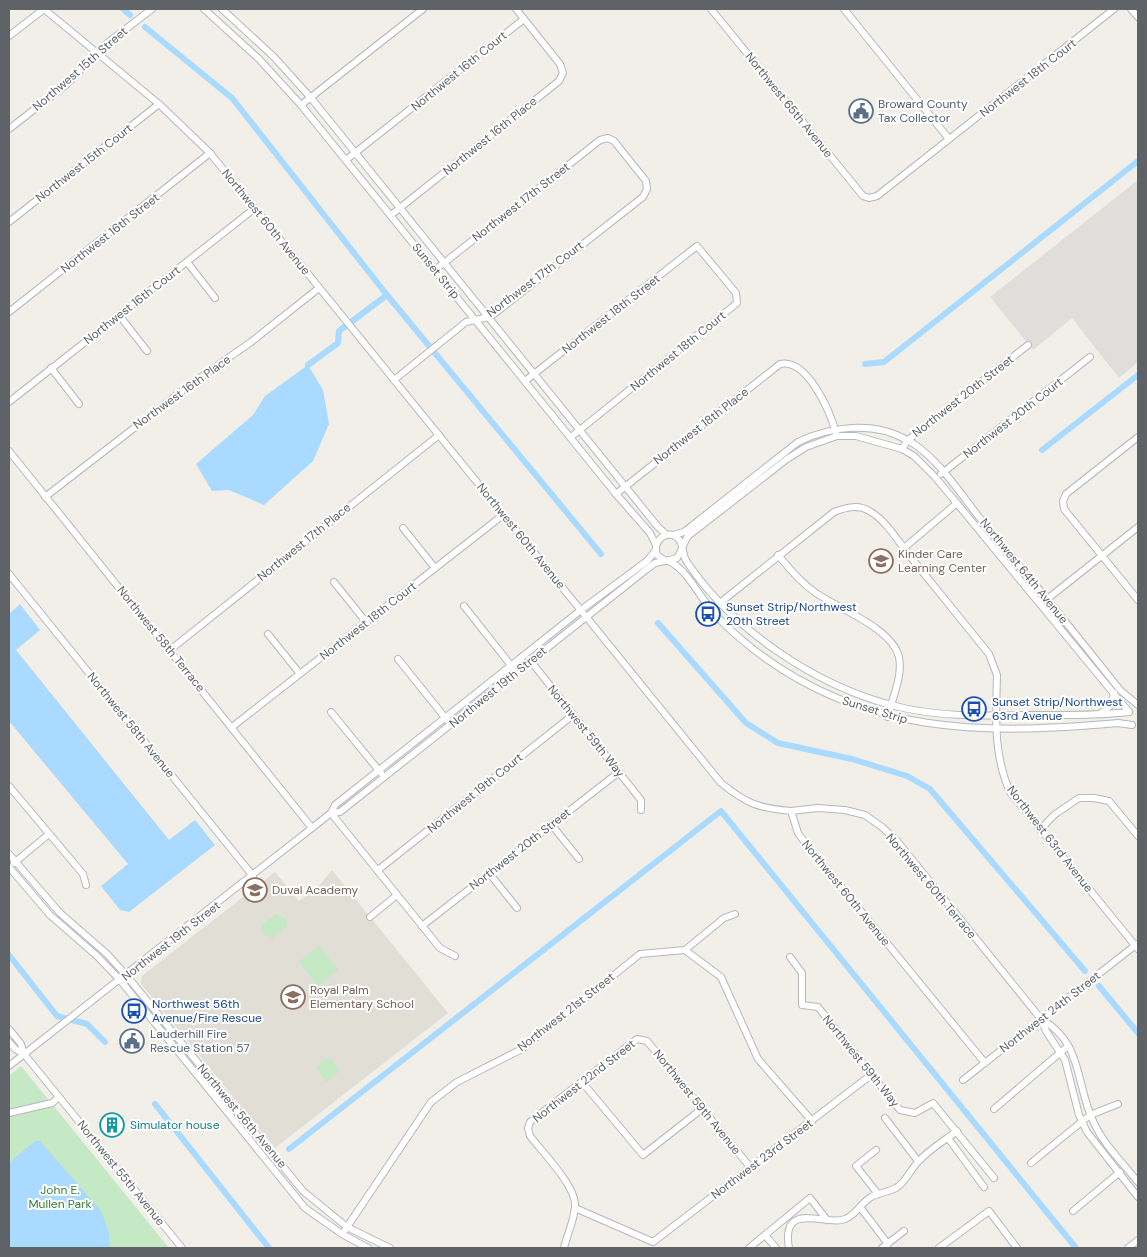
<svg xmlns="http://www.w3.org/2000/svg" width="1147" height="1257" viewBox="0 0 1147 1257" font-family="'DM Sans',sans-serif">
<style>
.industrial{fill:#e0deda}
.education{fill:#e1ded6}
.green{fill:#c5e8c5}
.water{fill:#aadaff}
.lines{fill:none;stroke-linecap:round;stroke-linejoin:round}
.canal{stroke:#aadaff;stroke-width:6}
.minor-casing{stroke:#b5b8bc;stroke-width:8}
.minor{stroke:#fff;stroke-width:6}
.labels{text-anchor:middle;stroke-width:4;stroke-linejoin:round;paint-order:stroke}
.street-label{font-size:12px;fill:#5f6368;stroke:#fff}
.service-label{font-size:12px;fill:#4e5e75;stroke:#fff;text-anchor:start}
.education-label{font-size:12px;fill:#785e54;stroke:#fff;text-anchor:start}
.transit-label{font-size:12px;fill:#164399;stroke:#fff;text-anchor:start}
.culture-label{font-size:12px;fill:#0d838f;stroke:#fff;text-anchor:start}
.park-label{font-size:12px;fill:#348238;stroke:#fff}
</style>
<rect width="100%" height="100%" fill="#f1efe8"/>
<polygon class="industrial" points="1138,180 1138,362 1119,378 1072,318 1033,350 990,297"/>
<polygon class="education" points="332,870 448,1013 275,1148 141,984 141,980 142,976 275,872 299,901 317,888"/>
<g class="green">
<polygon points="276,914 286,919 287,925 273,938 263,934 261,925"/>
<polygon points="319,946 338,970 318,986 299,962"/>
<polygon points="326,1059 331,1059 340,1071 327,1082 316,1067"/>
<polygon points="21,1066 169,1248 9,1248 9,1076"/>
</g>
<g class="water">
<polygon points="308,365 323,390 329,424 313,461 264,505 229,490 212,491 196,464 253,415 265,396"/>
<polygon points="20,604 40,630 16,650 169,840 195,820 215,845 129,912 120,910 101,886 128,864 9,721 9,614"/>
<polygon points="35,1141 40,1141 101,1211 109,1232 110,1248 9,1248 9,1163"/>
</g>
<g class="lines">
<g class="canal">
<polyline points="123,9 130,15"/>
<polyline points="145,27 232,98 387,295 601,554"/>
<polyline points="865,364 884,362 1138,161"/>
<polyline points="308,365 338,343 339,331 387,295"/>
<polyline points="1042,450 1138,375"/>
<polyline points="658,623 746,723 778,743 852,759 907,776 930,789 1085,971"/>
<polyline points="9,955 57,1016 87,1024 105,1042"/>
<polyline points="1099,986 1138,1033"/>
<polyline points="155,1104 269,1248"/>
<polyline points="289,1149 721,811 1076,1248"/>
</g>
<g class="minor-casing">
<g id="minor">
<path d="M 44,9 L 159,104 L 210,153 L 721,783 C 747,804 758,808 791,811 L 798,833 L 806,844 L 985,1063"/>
<polyline points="204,9 259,59 301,105 616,494 650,533 656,545"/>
<polyline points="222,9 274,57 311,98 658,527 667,535"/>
<polyline points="711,9 863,196 869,198 877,196 1114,9"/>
<polyline points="844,9 949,139"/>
<polyline points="1131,9 1138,17"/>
<polyline points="9,36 44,9"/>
<polyline points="301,105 423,9"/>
<polyline points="9,129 67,84 106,44 152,9"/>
<polyline points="346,160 524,19"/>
<polyline points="391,215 559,81 563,73 560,64 516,9"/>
<polyline points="9,222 159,104"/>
<polyline points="187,262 215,298"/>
<polyline points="9,312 210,153"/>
<polyline points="119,315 147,351"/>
<polyline points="51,368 79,404"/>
<polyline points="394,380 466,322 489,317 494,314 643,197 647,189 646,181 614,141 608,138 600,140 435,270"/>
<polyline points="525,381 697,246 736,293 737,303 571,437"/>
<polyline points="9,402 255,208"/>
<polyline points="1138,437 1066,494 1063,501 1064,509 1138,600"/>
<polyline points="902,449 908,440 1028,345"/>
<polyline points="9,451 312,828"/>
<polyline points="941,474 1090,357"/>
<path d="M 616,494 L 780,364 C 807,358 830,411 836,433"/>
<polyline points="45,497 191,384 251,342 319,288"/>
<polyline points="403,528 435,568"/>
<path d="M 673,535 L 684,532 L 798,442 C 831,426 874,421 907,440 C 935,454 960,493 979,517 C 1027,574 1074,632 1120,690 L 1138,705"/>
<polyline points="682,547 688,536 787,459 806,447 837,436 856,436 902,449 914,456 936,478 1129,712"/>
<polyline points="904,548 957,503"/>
<path d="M 682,549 L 677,558 L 666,561 L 657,555 C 651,540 670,526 680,541 C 684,547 682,555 687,562 C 732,629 813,684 891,705 C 935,717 981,716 1027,715 C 1061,715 1095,716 1129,712"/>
<path d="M 778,555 C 790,569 801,583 816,593 C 839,609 892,628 899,657 C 903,676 892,698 888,717"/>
<path d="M 669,561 C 687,570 699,595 711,610 C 723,624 738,637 753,649 C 863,735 984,735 1118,723 L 1132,725"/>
<polyline points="9,574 253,876"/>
<polyline points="334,582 366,622"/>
<polyline points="1046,600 1138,527"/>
<polyline points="464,606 513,668"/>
<path d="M 711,610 L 834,512 C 847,507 859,504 871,512 C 886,521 898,541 909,555 C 936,588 962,621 989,654 L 997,675 C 996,716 993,754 1010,792 L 1138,949"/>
<polyline points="268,634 300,674"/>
<polyline points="170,650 439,435"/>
<polyline points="398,659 447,720"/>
<polyline points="529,659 641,800 641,810"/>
<polyline points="331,712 381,773"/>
<polyline points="1100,714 1111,705 1114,693"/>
<polyline points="232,727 503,515"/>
<polyline points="9,786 83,874 86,885"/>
<polyline points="791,811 818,808 845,810 865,815 882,827 897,841 1041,1019 1046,1031 1065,1060 1079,1115 1087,1132 1138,1197"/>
<polyline points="331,813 335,805 581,610 647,561 656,550"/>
<polyline points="331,813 440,948 455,956"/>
<polyline points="551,824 579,859"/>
<polyline points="1040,830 1054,815 1079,798 1094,798 1109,801 1138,836"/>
<polyline points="9,854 60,913 107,954 126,975 303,1191 347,1227 390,1248"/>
<polyline points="14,863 49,834"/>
<polyline points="9,867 50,915 97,956 120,980 305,1208 342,1234 368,1248"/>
<polyline points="378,870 573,715"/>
<polyline points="489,873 517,908"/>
<polyline points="370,917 397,895"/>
<polyline points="422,926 619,772"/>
<polyline points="685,950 721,977 758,1059 812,1121"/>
<polyline points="790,957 802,973 802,1005 818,1007 900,1110 915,1113 933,1103 994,1178"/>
<path d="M 1041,1019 C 1084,1043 1075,1085 1094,1123 C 1104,1145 1123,1163 1138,1182"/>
<polyline points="9,1029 21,1044 24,1054 182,1248"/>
<polyline points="9,1042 15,1049 24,1054"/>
<polyline points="9,1066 331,813 340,812 647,569 655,563 665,561"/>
<polyline points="963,1080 1137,944"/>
<polyline points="582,1082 643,1155 703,1108"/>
<polyline points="994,1109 1068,1046"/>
<polyline points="9,1113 52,1103 59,1097"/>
<polyline points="885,1118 918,1161"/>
<polyline points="948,1138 984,1187"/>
<polyline points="876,1150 856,1166 878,1194"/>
<polyline points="1031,1163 1090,1115 1118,1104"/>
<polyline points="860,1207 888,1244"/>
<polyline points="575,1208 653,1242 871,1075"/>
<polyline points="1073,1211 1120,1172"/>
<polyline points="345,1230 431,1102 457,1082 522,1049 640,954 685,950 724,918 735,914"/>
<polyline points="765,1235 776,1248"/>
<path d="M 564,1248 C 567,1235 574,1221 575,1207 C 577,1187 543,1153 530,1136 L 528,1128 L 530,1122 L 637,1039 L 647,1041 L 750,1167"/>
<polyline points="749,1248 810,1198 827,1220"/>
<path d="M 789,1248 C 780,1199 828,1227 845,1219 C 856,1215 861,1203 871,1197 C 879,1193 888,1192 896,1188 C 906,1182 910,1170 918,1162 C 928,1150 944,1141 957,1131"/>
<polyline points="882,1248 904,1231"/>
<polyline points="939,1248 989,1211 1017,1248"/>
<polyline points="1128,1248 1138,1240"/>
</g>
</g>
<use href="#minor" class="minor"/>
</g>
<defs>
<g id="civic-ring" transform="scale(1.25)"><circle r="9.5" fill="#fff" stroke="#5c6f8a" stroke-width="1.5"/><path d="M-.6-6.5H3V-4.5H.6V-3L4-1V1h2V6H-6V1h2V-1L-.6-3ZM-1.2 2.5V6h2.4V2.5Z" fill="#5c6f8a"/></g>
<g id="school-ring" transform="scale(1.25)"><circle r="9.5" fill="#fff" stroke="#8d6e63" stroke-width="1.5"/><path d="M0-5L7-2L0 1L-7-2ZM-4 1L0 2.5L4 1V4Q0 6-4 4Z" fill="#8d6e63"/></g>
<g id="bus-ring" transform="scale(1.25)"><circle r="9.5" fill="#fff" stroke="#1a4fb4" stroke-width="1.5"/><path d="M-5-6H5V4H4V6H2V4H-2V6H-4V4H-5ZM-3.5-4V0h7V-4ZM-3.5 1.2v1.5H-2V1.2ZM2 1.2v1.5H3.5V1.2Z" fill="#1a4fb4"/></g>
<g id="building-ring" transform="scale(1.25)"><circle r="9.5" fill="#fff" stroke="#0f9aa8" stroke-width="1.5"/><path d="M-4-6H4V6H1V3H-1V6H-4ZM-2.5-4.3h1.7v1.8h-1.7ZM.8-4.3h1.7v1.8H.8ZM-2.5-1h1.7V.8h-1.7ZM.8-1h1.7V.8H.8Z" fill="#0f9aa8"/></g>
</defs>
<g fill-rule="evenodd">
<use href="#civic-ring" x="861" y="111"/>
<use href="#school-ring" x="881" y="561"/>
<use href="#bus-ring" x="708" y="614"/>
<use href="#bus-ring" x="974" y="709"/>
<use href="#school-ring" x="255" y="890"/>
<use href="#school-ring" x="293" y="997"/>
<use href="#bus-ring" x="134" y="1011"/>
<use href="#civic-ring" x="132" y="1041"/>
<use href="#building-ring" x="112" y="1125"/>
</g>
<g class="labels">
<g class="street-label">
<text transform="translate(80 69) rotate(-41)" y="4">Northwest 15th Street</text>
<text transform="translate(459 71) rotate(-39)" y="4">Northwest 16th Court</text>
<text transform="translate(1028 78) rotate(-38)" y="4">Northwest 18th Court</text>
<text transform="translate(789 105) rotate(51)" y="4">Northwest 65th Avenue</text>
<text transform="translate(490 136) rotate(-39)" y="4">Northwest 16th Place</text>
<text transform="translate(84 163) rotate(-38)" y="4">Northwest 15th Court</text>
<text transform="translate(521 202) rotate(-38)" y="4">Northwest 17th Street</text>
<text transform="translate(266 222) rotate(51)" y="4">Northwest 60th Avenue</text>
<text transform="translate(110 233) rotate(-38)" y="4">Northwest 16th Street</text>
<text transform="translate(436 271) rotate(51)" y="4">Sunset Strip</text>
<text transform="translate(535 279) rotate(-37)" y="4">Northwest 17th Court</text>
<text transform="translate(132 305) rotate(-38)" y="4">Northwest 16th Court</text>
<text transform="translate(611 314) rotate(-38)" y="4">Northwest 18th Street</text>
<text transform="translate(678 351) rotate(-39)" y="4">Northwest 18th Court</text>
<text transform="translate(182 392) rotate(-36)" y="4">Northwest 16th Place</text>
<text transform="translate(963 396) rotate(-38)" y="4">Northwest 20th Street</text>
<text transform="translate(1013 418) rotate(-38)" y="4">Northwest 20th Court</text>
<text transform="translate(701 426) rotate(-38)" y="4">Northwest 18th Place</text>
<text transform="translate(521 536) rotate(51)" y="4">Northwest 60th Avenue</text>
<text transform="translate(304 542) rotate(-39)" y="4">Northwest 17th Place</text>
<text transform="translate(1024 571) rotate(51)" y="4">Northwest 64th Avenue</text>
<text transform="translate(368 621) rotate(-38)" y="4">Northwest 18th Court</text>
<text transform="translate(161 639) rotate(51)" y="4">Northwest 58th Terrace</text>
<text transform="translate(498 687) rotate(-39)" y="4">Northwest 19th Street</text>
<text transform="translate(875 710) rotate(17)" y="4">Sunset Strip</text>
<text transform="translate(131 725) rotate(51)" y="4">Northwest 58th Avenue</text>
<text transform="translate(586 731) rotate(51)" y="4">Northwest 59th Way</text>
<text transform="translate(475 793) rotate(-39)" y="4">Northwest 19th Court</text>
<text transform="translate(1050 839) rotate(52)" y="4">Northwest 63rd Avenue</text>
<text transform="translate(520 849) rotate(-38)" y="4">Northwest 20th Street</text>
<text transform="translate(931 886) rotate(50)" y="4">Northwest 60th Terrace</text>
<text transform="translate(846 893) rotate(51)" y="4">Northwest 60th Avenue</text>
<text transform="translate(171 941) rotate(-38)" y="4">Northwest 19th Street</text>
<text transform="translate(566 1012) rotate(-38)" y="4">Northwest 21st Street</text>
<text transform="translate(1050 1012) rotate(-38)" y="4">Northwest 24th Street</text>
<text transform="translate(861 1061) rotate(51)" y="4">Northwest 59th Way</text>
<text transform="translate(584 1081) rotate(-38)" y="4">Northwest 22nd Street</text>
<text transform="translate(697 1102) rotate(51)" y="4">Northwest 59th Avenue</text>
<text transform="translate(242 1116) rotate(50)" y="4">Northwest 56th Avenue</text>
<text transform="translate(762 1159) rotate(-37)" y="4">Northwest 23rd Street</text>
<text transform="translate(121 1173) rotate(51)" y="4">Northwest 55th Avenue</text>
</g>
<g class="service-label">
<text x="878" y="108">Broward County<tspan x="878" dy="14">Tax Collector</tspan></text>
<text x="150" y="1038">Lauderhill Fire<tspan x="150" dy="14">Rescue Station 57</tspan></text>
</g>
<g class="education-label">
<text x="898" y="558">Kinder Care<tspan x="898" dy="14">Learning Center</tspan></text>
<text x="272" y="894">Duval Academy</text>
<text x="310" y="994">Royal Palm<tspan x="310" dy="14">Elementary School</tspan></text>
</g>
<g class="transit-label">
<text x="726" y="611">Sunset Strip/Northwest<tspan x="726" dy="14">20th Street</tspan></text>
<text x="992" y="706">Sunset Strip/Northwest<tspan x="992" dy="14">63rd Avenue</tspan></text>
<text x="152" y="1008">Northwest 56th<tspan x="152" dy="14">Avenue/Fire Rescue</tspan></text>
</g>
<g class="culture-label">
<text x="130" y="1129">Simulator house</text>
</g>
<g class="park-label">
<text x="60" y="1194">John E.<tspan x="60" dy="14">Mullen Park</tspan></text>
</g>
</g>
<rect width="1147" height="1257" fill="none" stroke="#5f6368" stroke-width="20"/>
</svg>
